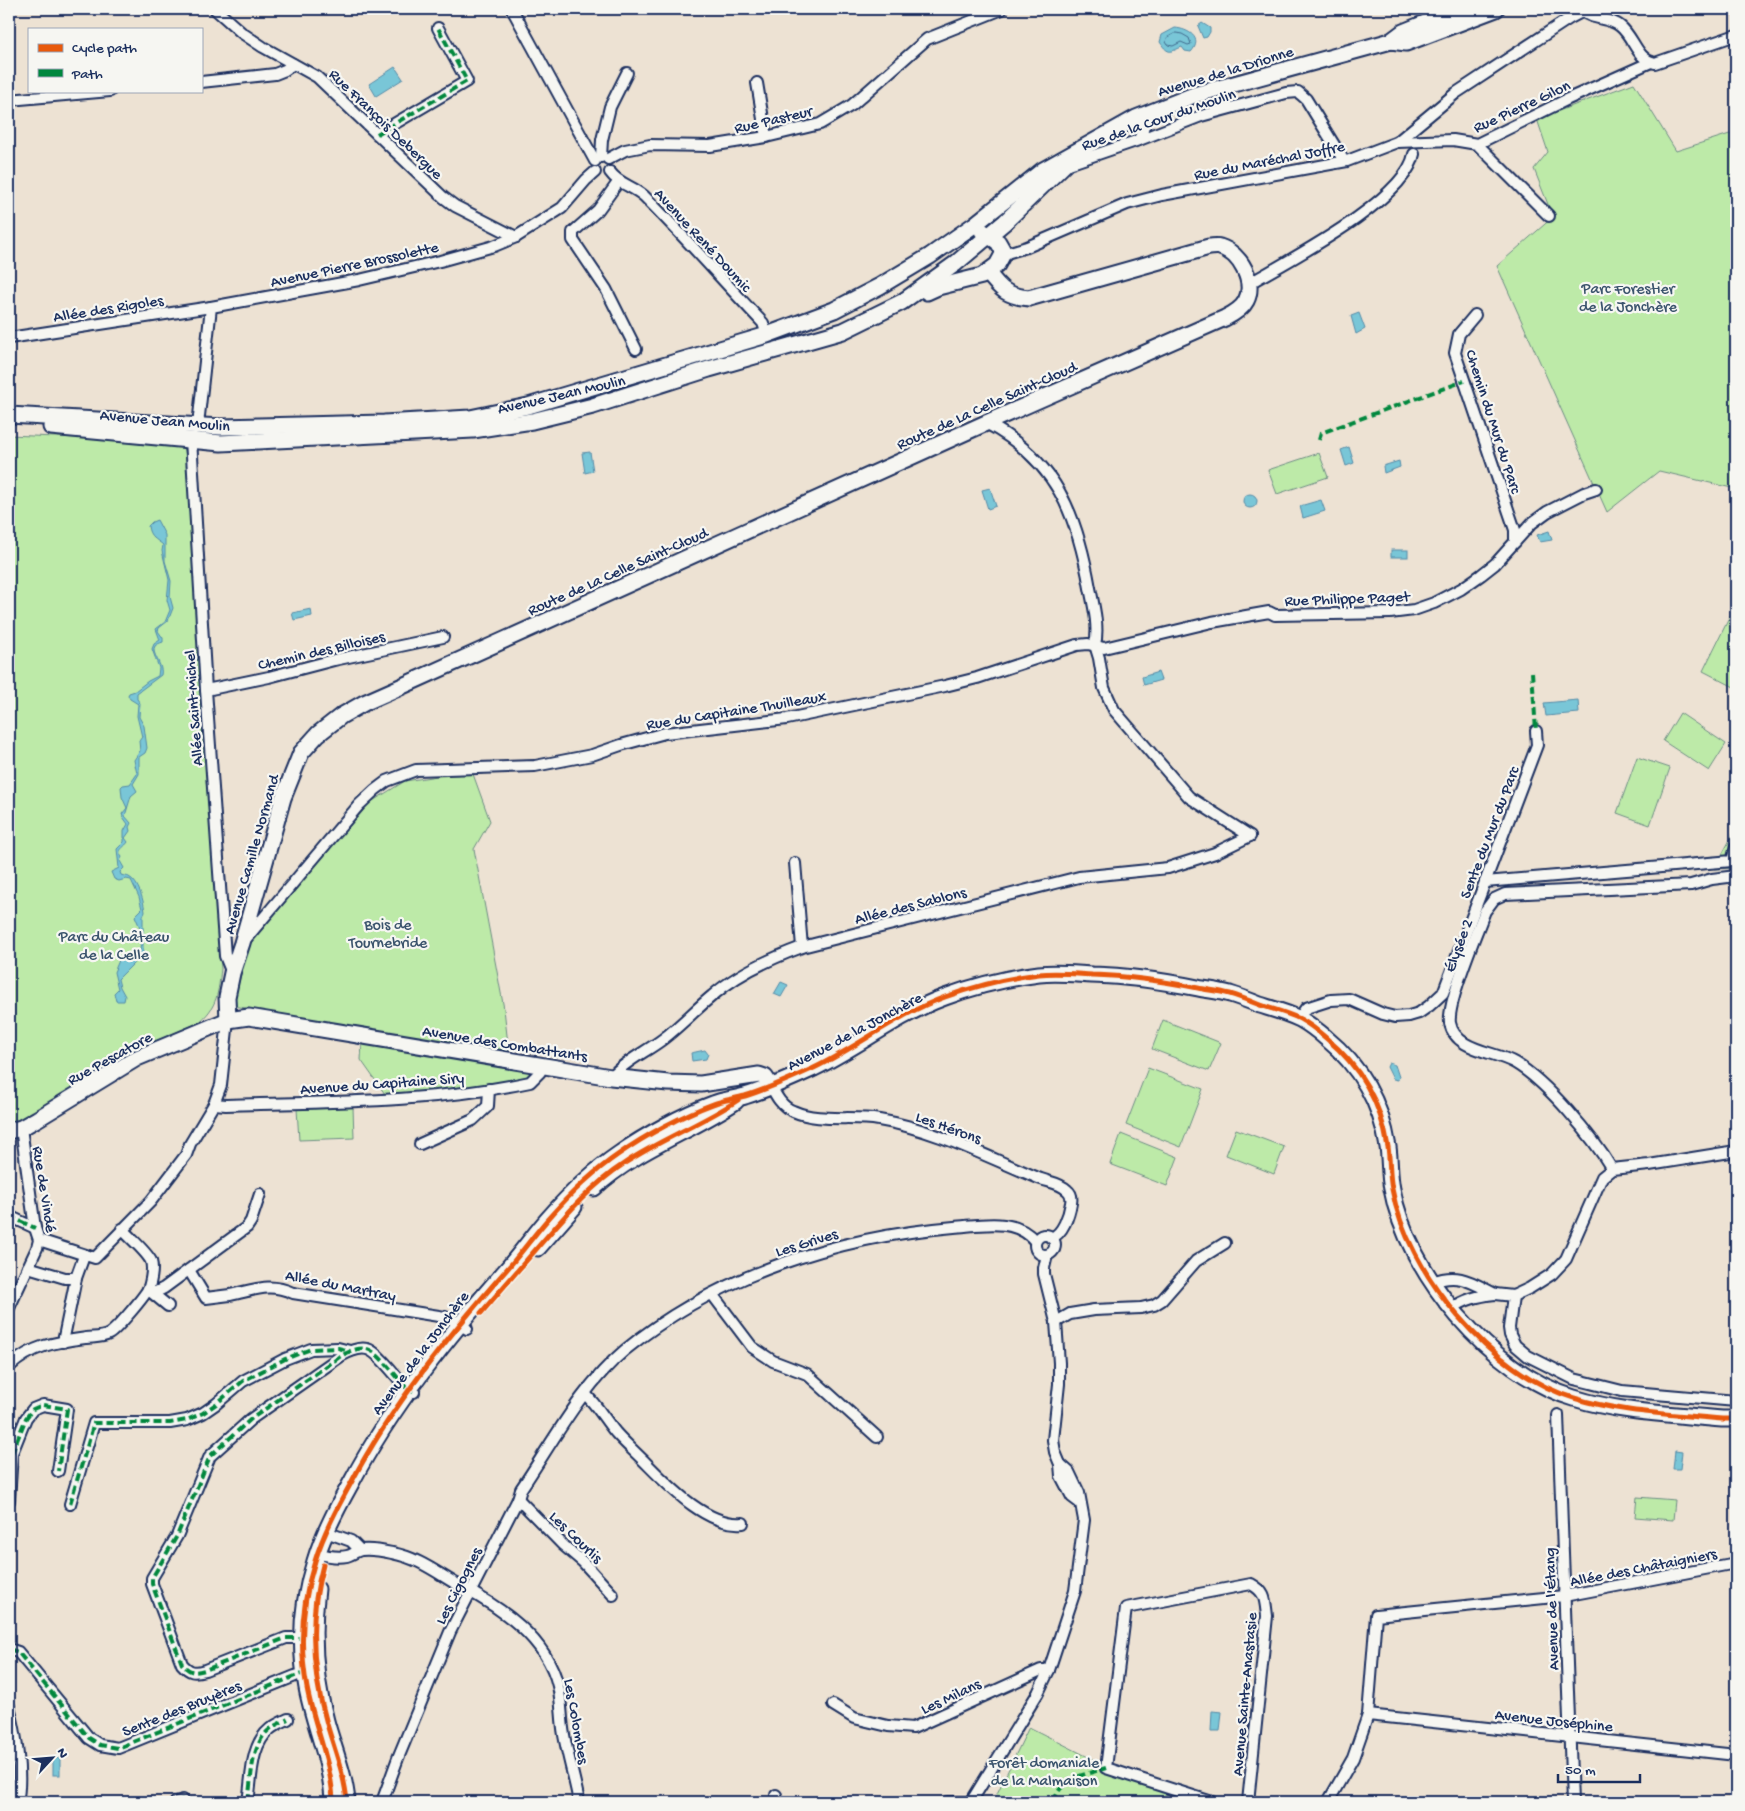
<svg xmlns="http://www.w3.org/2000/svg" width="1745" height="1811" viewBox="0 0 1745 1811" font-family="'Gochi Hand',sans-serif">
<style>
.green{fill:#bdeaa8;stroke:#6c8c83}
.water{fill:#79c6d7;stroke:#538aa7}
.lines{fill:none;stroke-linecap:round;stroke-linejoin:round}
.shore{stroke:#416b8e;stroke-width:1}
.street-casing{stroke:#1b2f5e;stroke-width:14}
.secondary-casing{stroke:#1b2f5e;stroke-width:19}
.street{stroke:#f6f6f2;stroke-width:10}
.secondary{stroke:#f6f6f2;stroke-width:15}
.quiet{stroke:#00873e;stroke-width:4;stroke-dasharray:8 4;stroke-linecap:butt}
.cycleway-casing{stroke:#f6f6f2;stroke-width:8}
.cycleway{stroke:#e8590c;stroke-width:5}
.labels{text-anchor:middle;stroke-width:4.5;stroke-linejoin:round;paint-order:stroke}
.street-label{font-size:16px;fill:#1b2f5e;stroke:#f6f6f2}
.park-label{font-size:16px;fill:#3b546d;stroke:#f6f6f2}
</style>
<rect width="100%" height="100%" fill="#ede2d3"/>
<filter id="ink" filterUnits="userSpaceOnUse"><feTurbulence type="fractalNoise" baseFrequency=".02" numOctaves="2"/><feDisplacementMap in="SourceGraphic" scale="10" xChannelSelector="R" yChannelSelector="G"/><feConvolveMatrix kernelMatrix="1 2 1 2 8 2 1 2 1" color-interpolation-filters="sRGB"/></filter>
<g filter="url(#ink)">
<g class="green">
<polygon points="1634,83 1676,151 1736,132 1736,489 1659,471 1607,512 1497,266 1553,217 1534,169 1548,152 1537,119"/>
<path d="M 9,435 L 79,438 L 184,446 L 187,462 L 221,969 C 218,992 218,1007 198,1023 L 132,1051 L 36,1111 L 20,1120 L 9,1122 Z"/>
<polygon points="1319,453 1328,477 1277,494 1268,470"/>
<polygon points="1731,614 1736,616 1736,688 1703,671"/>
<polygon points="1680,713 1726,744 1709,771 1663,741"/>
<polygon points="1637,757 1670,768 1650,825 1617,813"/>
<polygon points="473,774 490,821 474,849 504,1009 509,1053 234,1006 233,1004 249,945 312,868 371,802 405,781 444,775"/>
<polygon points="1736,829 1736,868 1714,869"/>
<polygon points="1163,1020 1221,1043 1209,1071 1152,1049"/>
<path d="M 362,1042 L 532,1067 L 530,1077 C 485,1088 439,1091 393,1095 L 385,1094 L 361,1060 Z"/>
<polygon points="1148,1068 1203,1089 1181,1147 1126,1125"/>
<polygon points="353,1107 354,1138 299,1140 297,1109"/>
<polygon points="1236,1129 1284,1147 1274,1174 1226,1155"/>
<polygon points="1121,1134 1178,1157 1167,1186 1110,1164"/>
<polygon points="1637,1497 1675,1500 1673,1520 1635,1517"/>
<polygon points="1029,1727 1102,1764 1116,1765 1204,1802 993,1802"/>
</g>
<g class="water">
<polygon points="1202,23 1210,28 1210,32 1207,37 1203,38 1198,26"/>
<path d="M 1175,28 C 1188,29 1204,38 1191,52 L 1185,51 L 1182,47 C 1171,51 1169,56 1160,42 L 1162,35 Z"/>
<polygon points="395,67 403,79 376,96 369,84"/>
<polygon points="1359,313 1365,329 1356,334 1351,316"/>
<polygon points="1349,447 1354,463 1346,466 1341,450"/>
<polygon points="590,452 593,471 585,473 582,453"/>
<polygon points="1399,461 1400,467 1384,473 1383,466"/>
<polygon points="990,488 996,506 988,509 982,490"/>
<circle cx="1250" cy="501" r="7"/>
<polygon points="1321,500 1325,511 1303,518 1300,506"/>
<path d="M 157,520 L 165,535 L 165,561 L 171,581 L 170,597 L 173,608 L 168,621 L 159,628 L 158,631 L 163,638 L 163,642 C 160,643 157,644 155,646 C 150,653 164,665 161,675 L 137,693 L 137,699 L 140,703 L 139,717 L 144,726 L 147,748 L 145,753 L 139,757 L 139,774 L 133,784 L 137,791 L 131,796 L 125,816 L 131,823 L 129,827 L 130,831 L 125,838 L 128,842 C 124,848 116,850 122,857 L 120,861 L 124,868 L 120,872 L 121,875 C 124,876 127,876 129,877 C 139,882 144,902 145,912 L 143,916 L 143,954 L 118,979 L 120,987 L 125,996 L 124,1001 L 116,1001 L 114,993 L 118,989 L 114,972 L 120,958 L 122,956 L 132,962 L 140,954 L 141,930 L 135,916 L 142,909 L 139,897 L 131,880 L 126,879 L 119,881 L 114,879 L 111,872 L 119,868 L 117,849 L 124,842 L 124,831 L 128,824 L 123,817 L 122,814 L 127,808 L 122,797 L 121,787 L 123,785 L 130,784 L 137,774 L 134,760 L 140,751 L 139,741 L 142,737 L 137,716 L 138,704 L 130,699 L 128,695 L 129,693 L 135,691 L 148,681 L 158,676 L 159,668 L 152,649 L 154,644 L 160,640 L 156,629 L 165,622 L 170,610 L 167,600 L 169,580 L 162,551 L 163,545 C 156,539 149,537 148,526 L 152,522 Z"/>
<polygon points="1549,531 1552,540 1540,542 1537,535"/>
<rect x="1391" y="550" width="17" height="7"/>
<polygon points="311,609 312,616 294,620 292,613"/>
<polygon points="1158,672 1161,680 1144,685 1142,677"/>
<polygon points="1578,700 1579,713 1546,716 1544,703"/>
<polygon points="781,982 788,985 781,997 774,994"/>
<polygon points="705,1050 708,1054 706,1059 692,1061 691,1053"/>
<polygon points="1389,1063 1395,1065 1399,1077 1398,1080 1393,1079 1387,1067"/>
<polygon points="1675,1451 1682,1452 1680,1469 1673,1469"/>
<polygon points="1212,1711 1222,1712 1220,1731 1211,1731"/>
<rect x="53" y="1758" width="7" height="17"/>
</g>
<g class="lines">
<polygon class="shore" points="1176,33 1182,34 1189,38 1191,44 1188,45 1181,42 1173,46 1168,45 1166,42 1167,38"/>
<g class="street-casing">
<g id="street">
<polyline points="215,9 242,33 263,47 317,77 443,197 455,206 516,237"/>
<polyline points="512,9 595,161"/>
<path d="M 1583,11 C 1592,20 1609,17 1620,26 C 1634,37 1636,59 1655,63 L 1736,35"/>
<polyline points="201,82 275,74 285,70 293,64"/>
<polyline points="757,83 766,137"/>
<polyline points="9,100 110,91"/>
<polyline points="377,134 467,81 438,28"/>
<polyline points="1139,140 1149,112"/>
<polyline points="1397,142 1453,140 1477,144 1568,99 1651,62"/>
<polyline points="1477,144 1549,216"/>
<polyline points="601,157 602,140 610,107 627,73"/>
<polyline points="608,159 625,150 650,145 710,146 766,137 820,124 852,105 927,39 1002,9"/>
<polyline points="1063,166 1139,140 1201,116 1286,93 1298,92 1306,99 1344,161"/>
<path d="M 610,172 C 618,184 633,186 644,196 C 685,237 723,281 763,323 L 767,335"/>
<polyline points="619,181 598,210 573,232 573,240 606,289 636,349"/>
<polyline points="1003,254 1027,247 1127,204 1162,195 1347,161 1397,142 1456,93 1570,18 1587,9"/>
<path d="M 1250,283 C 1289,260 1406,200 1414,154"/>
<polyline points="1475,315 1459,334 1455,353 1515,530 1515,542"/>
<polyline points="9,338 211,307"/>
<path d="M 986,423 C 1056,460 1077,514 1090,588 C 1094,607 1099,627 1095,645"/>
<polyline points="198,425 211,307 359,280 440,261 494,246 516,237 562,208 586,180 595,172"/>
<polyline points="191,439 206,690 225,956 232,973"/>
<polyline points="1095,645 1099,658 1104,688 1114,710 1189,797 1250,836"/>
<polyline points="206,690 269,677 334,660 443,637"/>
<polyline points="795,863 802,947"/>
<polyline points="1485,882 1732,861 1736,847"/>
<polyline points="244,941 359,805 375,790 387,781 416,770 535,766 592,755 621,745 665,733 787,719 945,686 977,678 1077,645 1088,644 1104,648 1212,622 1269,612 1275,615 1390,613 1414,610 1434,603 1461,589 1481,575 1495,564 1532,523 1547,512 1584,493 1596,489"/>
<polyline points="1299,1018 1306,1008 1331,1000 1349,999 1383,1014 1395,1017 1409,1016 1419,1013 1429,1006 1443,993 1537,745 1536,731"/>
<path d="M 611,1077 C 625,1061 646,1052 663,1039 C 680,1026 695,1010 712,996 C 736,975 772,958 802,947 L 1079,877 L 1168,868 L 1215,853 L 1250,836"/>
<path d="M 771,1086 C 776,1096 782,1107 793,1111 C 820,1123 851,1115 879,1120 C 934,1129 985,1156 1036,1177 C 1046,1182 1059,1182 1067,1190 C 1071,1193 1072,1198 1071,1203 C 1069,1215 1063,1234 1051,1238"/>
<path d="M 214,1104 L 226,1105 C 327,1102 430,1103 530,1082 L 540,1072 L 542,1066"/>
<polyline points="420,1144 473,1120 488,1106 489,1089"/>
<path d="M 1612,1169 C 1593,1137 1547,1082 1515,1063 C 1495,1051 1455,1051 1450,1023 C 1447,1002 1476,934 1485,911 L 1494,899 L 1505,894 L 1691,885 L 1712,879 L 1736,876"/>
<polyline points="9,1216 35,1228"/>
<circle cx="1045" cy="1245" r="10"/>
<polyline points="39,1240 95,1258 151,1201 186,1155 190,1144 214,1104 221,1085 228,1020"/>
<polyline points="1047,1255 1044,1268 1044,1274 1056,1322 1059,1363 1059,1384 1053,1440 1055,1452 1060,1464 1061,1476 1072,1497 1080,1503"/>
<polyline points="28,1267 65,1278 76,1278"/>
<path d="M 189,1270 L 206,1298 C 214,1297 222,1296 230,1295 C 255,1290 269,1282 293,1293 L 445,1317 L 456,1321 L 467,1329"/>
<path d="M 1432,1282 C 1459,1272 1471,1282 1495,1294 C 1478,1296 1465,1299 1451,1309"/>
<polyline points="148,1289 154,1293 164,1288 247,1227 251,1221 260,1194"/>
<polyline points="151,1292 168,1306"/>
<polyline points="712,1294 752,1347 773,1361 807,1374 877,1437"/>
<polyline points="1495,1294 1513,1296 1530,1288 1552,1274 1566,1259 1602,1177 1612,1169 1649,1165 1736,1151"/>
<polyline points="1513,1296 1509,1328 1510,1335 1515,1345 1528,1356 1574,1379 1622,1391 1736,1401"/>
<polyline points="9,1308 37,1248 39,1240 35,1228 21,1128"/>
<polyline points="1056,1322 1070,1314 1094,1310 1141,1308 1154,1305 1162,1300 1196,1261 1225,1243"/>
<polyline points="63,1342 76,1278 84,1256"/>
<path d="M 9,1367 C 32,1345 56,1342 86,1338 C 94,1337 102,1338 109,1334 C 116,1330 146,1295 149,1287 C 151,1280 153,1268 151,1261 C 146,1251 130,1238 122,1229"/>
<path d="M 585,1394 C 597,1405 605,1420 616,1433 C 624,1442 634,1451 643,1460 C 667,1484 706,1527 743,1523"/>
<polyline points="1558,1415 1572,1802"/>
<polyline points="518,1499 563,1545 583,1562 613,1595"/>
<polyline points="9,1501 12,1453 26,1418 33,1409 43,1405 67,1409 58,1471"/>
<polyline points="70,1504 94,1423 170,1423 187,1420 203,1413 216,1404 243,1381 285,1359 311,1349 338,1348 350,1351"/>
<polyline points="326,1532 351,1541 360,1550"/>
<path d="M 317,1553 C 327,1556 337,1558 347,1556 C 352,1555 356,1551 361,1550 C 370,1549 383,1551 392,1553 C 419,1558 437,1573 460,1586 C 500,1607 547,1638 558,1686 C 562,1703 561,1719 564,1735 C 568,1758 575,1780 579,1802"/>
<path d="M 307,1638 L 286,1638 L 205,1670 C 194,1673 190,1673 182,1664 L 152,1584 L 152,1578 L 177,1536 L 210,1456 L 251,1419 L 341,1356 C 348,1352 358,1347 367,1349 C 378,1351 400,1381 408,1390 L 414,1392"/>
<polyline points="9,1649 18,1652 89,1738 100,1745 118,1748 295,1676 309,1672"/>
<polyline points="833,1705 854,1718 888,1726 913,1728 1041,1670 1049,1670"/>
<path d="M 9,1706 C 16,1732 23,1776 17,1802"/>
<polyline points="1368,1715 1736,1755"/>
<polyline points="776,1795 778,1802"/>
<polyline points="176,1802 183,1800"/>
<path d="M 248,1802 C 252,1778 250,1745 270,1729 C 275,1725 282,1722 288,1719"/>
<path d="M 382,1802 L 398,1758 L 450,1632 L 518,1499 L 521,1489 C 553,1442 581,1387 625,1350 C 717,1275 837,1237 954,1227 C 982,1225 1015,1217 1035,1241"/>
<polyline points="948,1802 971,1802"/>
<polyline points="971,1802 1038,1693 1049,1670 1075,1591 1084,1520 1079,1493 1069,1472 1060,1464"/>
<path d="M 1212,1802 L 1106,1768 L 1126,1608 L 1251,1584 C 1266,1592 1265,1600 1267,1616 L 1248,1802"/>
<polyline points="1328,1802 1353,1758 1368,1715 1376,1615 1564,1596 1736,1563"/>
</g>
</g>
<g class="secondary-casing">
<g id="secondary">
<polyline points="1391,41 1406,43 1496,9"/>
<polyline points="927,292 938,287 982,276 997,265 1003,254 1002,249 998,242 982,231"/>
<polyline points="9,415 221,427 384,423 470,418 528,406 767,335 834,310 880,286 930,256 974,225 1043,170 1136,118 1194,95 1391,41 1403,32 1460,9"/>
<polyline points="51,427 221,443 473,430 532,421 593,406 709,369 843,331 902,302 955,264 1005,222 1065,164"/>
<path d="M 228,1020 L 227,997 L 232,973 L 242,943 L 283,798 L 301,753 L 318,734 L 341,716 L 364,703 L 398,688 L 986,423 L 1225,318 C 1233,314 1242,309 1246,301 C 1256,282 1240,253 1220,247 C 1217,246 1212,247 1209,247 L 1029,298 C 1007,296 1001,290 988,273"/>
<polyline points="9,1131 21,1128 37,1119 137,1058 228,1020 249,1017 611,1077 668,1083 701,1084 759,1075 765,1077 771,1086"/>
<path d="M 594,1188 C 636,1149 690,1132 736,1101"/>
<polyline points="538,1248 574,1207"/>
<path d="M 317,1589 C 311,1634 314,1677 326,1721 C 333,1747 345,1775 347,1802"/>
<path d="M 333,1802 C 332,1763 314,1726 307,1688 C 299,1646 302,1602 315,1561 C 323,1534 337,1508 351,1483 C 392,1405 449,1335 508,1268 C 522,1252 534,1235 548,1219 C 569,1195 594,1171 619,1154 C 646,1135 683,1115 713,1104 C 723,1100 734,1099 745,1096 C 768,1089 792,1078 814,1068 C 859,1046 898,1014 945,997 C 975,986 1008,978 1039,974 C 1057,972 1074,974 1092,975 C 1128,976 1163,981 1198,988 C 1208,990 1219,991 1230,994 C 1240,997 1250,1001 1260,1005 C 1273,1009 1288,1013 1300,1019 C 1309,1024 1318,1031 1326,1038 C 1360,1066 1381,1103 1388,1147 C 1390,1161 1389,1175 1392,1189 C 1407,1273 1492,1374 1574,1398 C 1621,1413 1673,1414 1722,1419 L 1736,1419"/>
</g>
</g>
<use href="#street" class="street"/>
<use href="#secondary" class="secondary"/>
<g class="quiet">
<polyline points="377,134 467,81 438,28"/>
<polyline points="1319,440 1321,433 1464,381"/>
<polyline points="1532,672 1536,731"/>
<polyline points="9,1216 35,1228"/>
<polyline points="9,1501 12,1453 26,1418 33,1409 43,1405 67,1409 58,1471"/>
<polyline points="70,1504 94,1423 170,1423 187,1420 203,1413 216,1404 243,1381 285,1359 311,1349 338,1348 350,1351"/>
<path d="M 306,1638 L 286,1638 L 205,1670 C 194,1673 190,1673 182,1664 L 152,1584 L 152,1578 L 177,1536 L 210,1456 L 251,1419 L 341,1356 C 348,1352 358,1347 367,1349 C 378,1351 400,1381 408,1390 L 413,1392"/>
<polyline points="9,1649 18,1652 89,1738 100,1745 118,1748 295,1676 308,1672"/>
<polyline points="176,1802 183,1800"/>
<path d="M 248,1802 C 252,1778 250,1745 270,1729 C 275,1725 282,1722 288,1719"/>
<path d="M 1054,1802 C 1060,1777 1085,1775 1106,1768"/>
</g>
<g class="cycleway-casing">
<g id="cycleway">
<path d="M 481,1313 C 500,1291 519,1269 538,1247 C 564,1217 591,1185 625,1163 C 661,1139 702,1124 738,1100"/>
<path d="M 323,1565 C 308,1618 312,1672 327,1724 C 334,1749 345,1776 347,1802"/>
<path d="M 333,1802 C 332,1763 314,1726 307,1688 C 299,1646 302,1602 315,1561 C 323,1534 337,1508 351,1483 C 392,1405 449,1335 508,1268 C 522,1252 534,1235 548,1219 C 569,1195 594,1171 619,1154 C 646,1135 683,1115 713,1104 C 723,1100 734,1099 745,1096 C 768,1089 792,1078 814,1068 C 859,1046 898,1014 945,997 C 975,986 1008,978 1039,974 C 1057,972 1074,974 1092,975 C 1128,976 1163,981 1198,988 C 1208,990 1219,991 1230,994 C 1240,997 1250,1001 1260,1005 C 1273,1009 1288,1013 1300,1019 C 1309,1024 1318,1031 1326,1038 C 1360,1066 1381,1103 1388,1147 C 1390,1161 1389,1175 1392,1189 C 1407,1273 1492,1374 1574,1398 C 1621,1413 1673,1414 1722,1419 L 1736,1419"/>
</g>
</g>
<use href="#cycleway" class="cycleway"/>
</g>
</g>
<g class="labels">
<g class="street-label">
<text transform="translate(1225 70) rotate(-17)" y="6">Avenue de la Drionne</text>
<text transform="translate(1521 105) rotate(-25)" y="6">Rue Pierre Gilon</text>
<text transform="translate(773 118) rotate(-13)" y="6">Rue Pasteur</text>
<text transform="translate(1158 118) rotate(-19)" y="6">Rue de la Cour du Moulin</text>
<text transform="translate(387 123) rotate(44)" y="6">Rue François Debergue</text>
<text transform="translate(1269 159) rotate(-11)" y="6">Rue du Maréchal Joffre</text>
<text transform="translate(704 239) rotate(47)" y="6">Avenue René Doumic</text>
<text transform="translate(354 263) rotate(-12)" y="6">Avenue Pierre Brossolette</text>
<text transform="translate(108 307) rotate(-9)" y="6">Allée des Rigoles</text>
<text transform="translate(561 393) rotate(-13)" y="6">Avenue Jean Moulin</text>
<text transform="translate(986 404) rotate(-24)" y="6">Route de La Celle Saint-Cloud</text>
<text transform="translate(165 419) rotate(5)" y="6">Avenue Jean Moulin</text>
<text transform="translate(1495 421) rotate(72)" y="6">Chemin du Mur du Parc</text>
<text transform="translate(617 570) rotate(-24)" y="6">Route de La Celle Saint-Cloud</text>
<text transform="translate(1347 597) rotate(-2)" y="6">Rue Philippe Paget</text>
<text transform="translate(321 649) rotate(-13)" y="6">Chemin des Billoises</text>
<text transform="translate(192 708) rotate(-94)" y="6">Allée Saint-Michel</text>
<text transform="translate(736 709) rotate(-9)" y="6">Rue du Capitaine Thuilleaux</text>
<text transform="translate(1488 832) rotate(-69)" y="6">Sente du Mur du Parc</text>
<text transform="translate(250 854) rotate(-74)" y="6">Avenue Camille Normand</text>
<text transform="translate(910 904) rotate(-14)" y="6">Allée des Sablons</text>
<text transform="translate(1457 945) rotate(-70)" y="6">Élysée 2</text>
<text transform="translate(854 1030) rotate(-28)" y="6">Avenue de la Jonchère</text>
<text transform="translate(505 1042) rotate(9)" y="6">Avenue des Combattants</text>
<text transform="translate(109 1057) rotate(-29)" y="6">Rue Pescatore</text>
<text transform="translate(382 1082) rotate(-4)" y="6">Avenue du Capitaine Siry</text>
<text transform="translate(949 1126) rotate(20)" y="6">Les Hérons</text>
<text transform="translate(46 1189) rotate(81)" y="6">Rue de Vindé</text>
<text transform="translate(806 1241) rotate(-17)" y="6">Les Grives</text>
<text transform="translate(341 1284) rotate(11)" y="6">Allée du Martray</text>
<text transform="translate(419 1352) rotate(-53)" y="6">Avenue de la Jonchère</text>
<text transform="translate(577 1536) rotate(44)" y="6">Les Courlis</text>
<text transform="translate(1643 1566) rotate(-11)" y="6">Allée des Châtaigniers</text>
<text transform="translate(457 1585) rotate(-63)" y="6">Les Cigognes</text>
<text transform="translate(1550 1609) rotate(-92)" y="6">Avenue de l'Étang</text>
<text transform="translate(1243 1694) rotate(-85)" y="6">Avenue Sainte-Anastasie</text>
<text transform="translate(950 1695) rotate(-25)" y="6">Les Milans</text>
<text transform="translate(181 1707) rotate(-22)" y="6">Sente des Bruyères</text>
<text transform="translate(1554 1719) rotate(6)" y="6">Avenue Joséphine</text>
<text transform="translate(578 1721) rotate(80)" y="6">Les Colombes</text>
</g>
<g class="park-label">
<text x="1628" y="293">Parc Forestier<tspan x="1628" dy="18">de la Jonchère</tspan></text>
<text x="388" y="929">Bois de<tspan x="388" dy="18">Tournebride</tspan></text>
<text x="114" y="941">Parc du Château<tspan x="114" dy="18">de la Celle</tspan></text>
<text x="1044" y="1767">Forêt domaniale<tspan x="1044" dy="18">de la Malmaison</tspan></text>
</g>
</g>
<rect width="1745" height="1811" fill="none" stroke="#f6f6f2" stroke-width="30"/>
<rect x="15" y="15" width="1715" height="1781" fill="none" stroke="#1b2f5e" stroke-width="2" filter="url(#ink)"/>
<rect x="28" y="28" width="175" height="65" fill="#f6f6f2" stroke="#9ea6b7"/>
<rect x="38" y="44" width="25" height="8" fill="#e8590c" stroke="#9ea6b7"/>
<text x="72" y="52" font-size="15" fill="#1b2f5e">Cycle path</text>
<rect x="38" y="69" width="25" height="8" fill="#00873e" stroke="#9ea6b7"/>
<text x="72" y="78" font-size="15" fill="#1b2f5e">Path</text>
<g transform="translate(52 1758) rotate(64)" stroke="#f6f6f2" stroke-width="4" paint-order="stroke">
<path d="M0-4L9 19L0 12L-9 19Z" fill="#1b2f5e"/>
<text y="-8" font-size="14" font-weight="bold" text-anchor="middle" fill="#1b2f5e">N</text>
</g>
<path d="M1558 1774v8h82v-8" fill="none" stroke="#1b2f5e" stroke-width="2.5"/>
<text x="1565" y="1774" font-size="15" fill="#1b2f5e" stroke="#f6f6f2" stroke-width="4" paint-order="stroke">50 m</text>
</svg>
